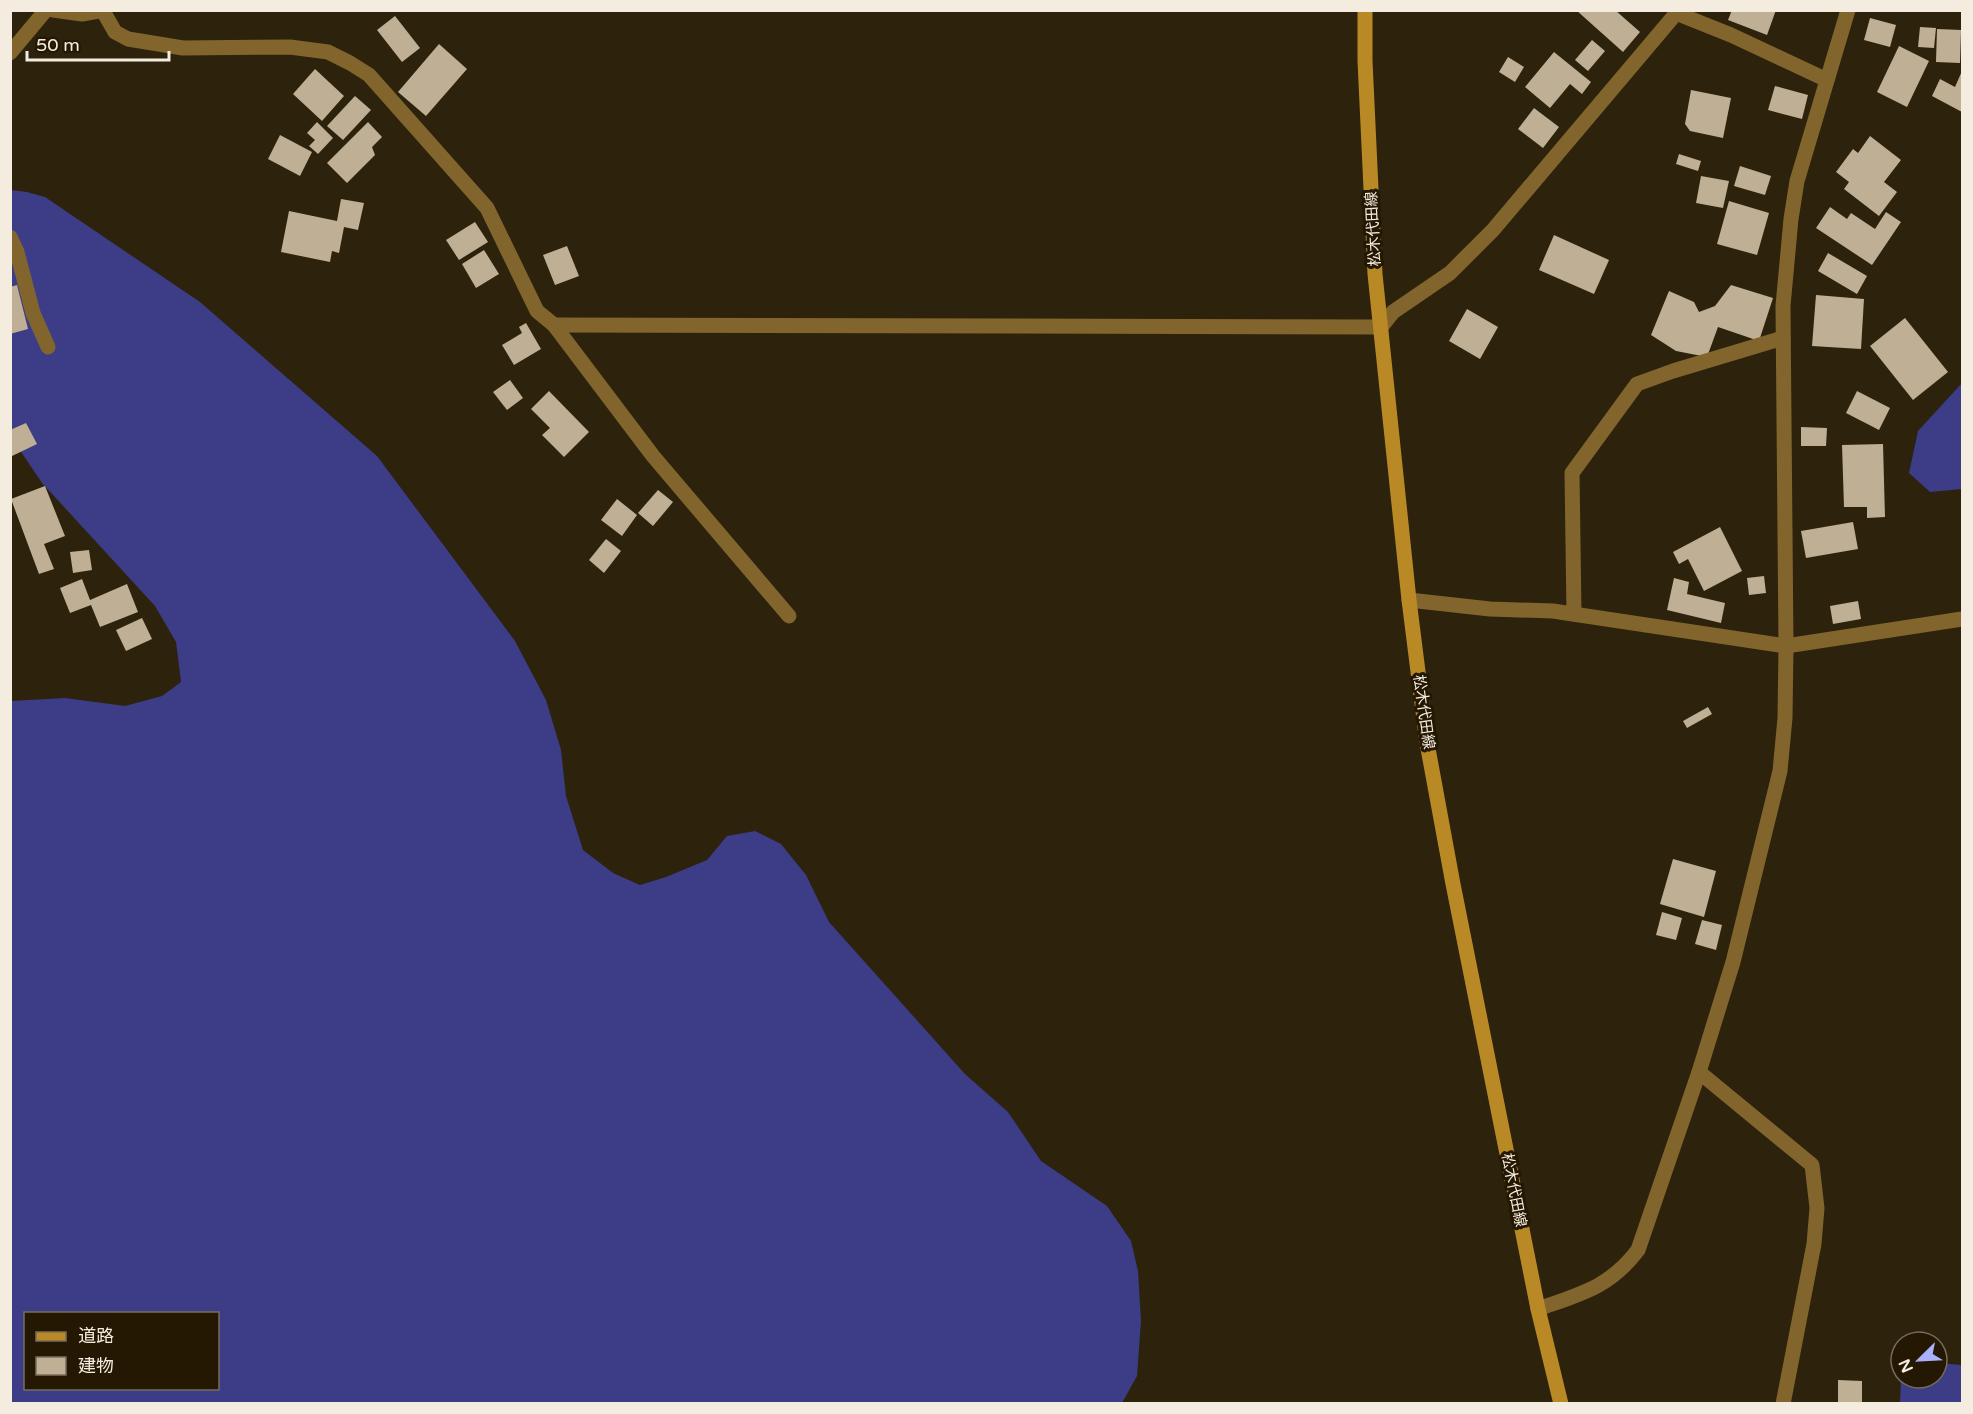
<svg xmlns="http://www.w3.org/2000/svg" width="1973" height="1414" viewBox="0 0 1973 1414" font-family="'Varela Round','Noto Sans JP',sans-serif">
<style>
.forest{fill:#3c3c87;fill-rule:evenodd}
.building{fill:#bfb095}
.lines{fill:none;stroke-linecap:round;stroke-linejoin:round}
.minor{stroke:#82652d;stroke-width:15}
.tertiary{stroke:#82652d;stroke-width:15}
.secondary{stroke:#b88925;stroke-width:15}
.labels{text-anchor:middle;stroke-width:6;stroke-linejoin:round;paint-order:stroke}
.street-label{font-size:15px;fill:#f4ecde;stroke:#241803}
</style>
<rect width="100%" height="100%" fill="#2d220b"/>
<g class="forest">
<path d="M 11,190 L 27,192 L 45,197 L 200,302 L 377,456 L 515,641 L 546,700 L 561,750 L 566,796 L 583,850 L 613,873 L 640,885 L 666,877 L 707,860 L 727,836 L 755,831 L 781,844 L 806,875 L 829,922 L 965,1074 L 1008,1112 L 1041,1161 L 1107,1206 L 1131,1241 L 1138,1271 L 1141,1321 L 1137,1376 L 1122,1403 L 11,1403 L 10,701 L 65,698 L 125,706 L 162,696 L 181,682 L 176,642 L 155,606 L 42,483 L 11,437 ZM 26,1314 L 218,1314 L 218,1388 L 26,1388 Z"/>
<polygon points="1962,383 1962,489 1930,492 1909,473 1918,431"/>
<polygon points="1937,1363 1962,1365 1962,1403 1900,1403 1901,1378 1937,1378"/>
</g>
<g class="building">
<polygon points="1576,10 1615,10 1640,32 1623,52"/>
<polygon points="1732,10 1776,10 1767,35 1728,20"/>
<polygon points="395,16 420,48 402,62 377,30"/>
<polygon points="1870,18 1896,25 1890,47 1864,40"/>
<polygon points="1920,27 1936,28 1934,48 1918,47"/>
<polygon points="1937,29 1961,30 1960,63 1936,62"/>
<polygon points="1592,40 1605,51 1588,71 1575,60"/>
<polygon points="439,44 467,69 426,116 398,92"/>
<polygon points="1899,46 1929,61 1907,107 1877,92"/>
<polygon points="1554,52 1591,82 1582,94 1570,84 1550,108 1525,87"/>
<polygon points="1508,57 1524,67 1515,82 1499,72"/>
<polygon points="315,69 344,96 322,121 293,94"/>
<polygon points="1962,71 1962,112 1932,96 1940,79 1955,87"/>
<polygon points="1775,86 1808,95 1802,119 1768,110"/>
<polygon points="1691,90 1731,98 1723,138 1690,131 1685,124"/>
<polygon points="355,96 371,110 343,140 327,126"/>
<polygon points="1534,108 1559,127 1543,148 1518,129"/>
<polygon points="317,122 333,138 318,154 309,146 315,140 307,133"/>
<polygon points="368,122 382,137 372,147 375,155 347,183 327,163"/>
<polygon points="280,135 312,152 300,176 268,159"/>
<polygon points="1870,136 1901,160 1884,182 1897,192 1879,216 1844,189 1849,182 1836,172 1853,149 1858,153"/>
<polygon points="1679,154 1701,161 1698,171 1676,164"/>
<polygon points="1740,166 1771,176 1765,195 1734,186"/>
<polygon points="1701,176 1729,181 1723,208 1696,203"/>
<polygon points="341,199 364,203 358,230 344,227 339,253 332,251 330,262 281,252 289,211 337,221"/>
<polygon points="1729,201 1769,213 1757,255 1717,244"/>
<polygon points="1830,207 1847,219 1851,213 1875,229 1886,212 1901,222 1872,265 1816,228"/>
<polygon points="475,222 488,242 459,260 446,240"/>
<polygon points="1554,235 1609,260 1594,294 1539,270"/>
<polygon points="567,246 579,276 555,285 543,255"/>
<polygon points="484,250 499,274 476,288 462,264"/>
<polygon points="1828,253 1867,276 1857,294 1818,271"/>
<polygon points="17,285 28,329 10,334 10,287"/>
<polygon points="1731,285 1773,298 1759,341 1718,327 1707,357 1676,351 1651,335 1669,291 1694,302 1699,312 1715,306"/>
<polygon points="1816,295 1864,299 1861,349 1812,346"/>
<polygon points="1467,309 1498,327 1480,359 1449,341"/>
<polygon points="1905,318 1948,372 1913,400 1870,346"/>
<polygon points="526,323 541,349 514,365 502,345 522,333 519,327"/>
<polygon points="510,380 523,398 507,410 493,392"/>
<polygon points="549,391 589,432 564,457 542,435 550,428 531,409"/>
<polygon points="1857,391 1890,408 1879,430 1846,413"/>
<polygon points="26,423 37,444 10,457 10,430"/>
<polygon points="1801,427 1827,428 1826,446 1801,446"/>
<polygon points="1883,444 1885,517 1867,518 1867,507 1844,507 1842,445"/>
<polygon points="45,486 65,536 44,544 54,569 39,574 11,499"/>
<polygon points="658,490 673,502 653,526 638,513"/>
<polygon points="617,499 637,515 622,536 601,520"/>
<polygon points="1853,522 1858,549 1806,558 1801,531"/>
<polygon points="1720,527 1742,571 1704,591 1688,559 1679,564 1673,552"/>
<polygon points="606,539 621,551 604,573 589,560"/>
<polygon points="89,550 92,570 73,573 70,552"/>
<polygon points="1764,576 1766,593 1749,595 1747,578"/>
<polygon points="1674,578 1689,582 1687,594 1725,603 1721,623 1667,610"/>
<polygon points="82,579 90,600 127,584 138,612 100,627 91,605 70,613 60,588"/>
<polygon points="1858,601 1861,619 1833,624 1830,606"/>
<polygon points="142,618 152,639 126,651 116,630"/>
<polygon points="1708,707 1712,714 1687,728 1683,721"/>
<polygon points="1673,859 1716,871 1704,917 1660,904"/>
<polygon points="1662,912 1682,918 1676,940 1656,935"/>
<polygon points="1702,920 1722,925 1716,950 1695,944"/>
<polygon points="1838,1380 1862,1381 1862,1404 1838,1404"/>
</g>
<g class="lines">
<g class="minor">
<polyline points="53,10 82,14 104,10"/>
<polyline points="103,11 115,32 128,39 183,48 290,47 328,52 350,63 369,75 487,208 537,311 554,325 653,456 789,616"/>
<polyline points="1676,13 1731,35 1827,80"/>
<polyline points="10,53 46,10"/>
<polyline points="10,237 17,252 33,313 48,347"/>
<polyline points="554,325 1381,327 1393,312 1450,273 1493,230 1679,10"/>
<polyline points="1574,614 1572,473 1637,384 1673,371 1783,338"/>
<polyline points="1699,1072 1812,1165 1817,1208 1814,1244 1783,1404"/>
</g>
<g class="tertiary">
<polyline points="1409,600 1490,609 1553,611 1786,646 1962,619"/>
<path d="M 1538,1309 C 1580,1294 1609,1288 1638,1250 L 1699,1072 L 1733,962 L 1780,771 L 1785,718 L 1786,646 L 1783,306 L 1791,219 L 1797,181 L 1848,10"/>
</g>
<polyline class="secondary" points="1365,10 1365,61 1375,274 1409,600 1427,743 1453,884 1538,1309 1561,1404"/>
</g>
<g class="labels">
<g class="street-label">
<text transform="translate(1373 229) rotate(-93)" y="5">松木代田線</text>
<text transform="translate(1424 712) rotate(82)" y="5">松木代田線</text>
<text transform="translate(1514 1190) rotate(79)" y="5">松木代田線</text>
</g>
</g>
<rect width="1973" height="1414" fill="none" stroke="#f4ecde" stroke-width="24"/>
<rect x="24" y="1312" width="195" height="78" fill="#241803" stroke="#776d5b" stroke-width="1.5"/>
<rect x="36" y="1332" width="30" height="9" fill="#b88925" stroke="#776d5b" stroke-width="1.5"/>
<text x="78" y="1342" font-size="18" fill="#f4ecde">道路</text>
<rect x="36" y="1357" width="30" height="18" fill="#bfb095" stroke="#776d5b" stroke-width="1.5"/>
<text x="78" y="1372" font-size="18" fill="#f4ecde">建物</text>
<g transform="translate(1919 1360) rotate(246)"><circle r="28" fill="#241803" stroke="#776d5b" stroke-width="1.5"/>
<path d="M0-4.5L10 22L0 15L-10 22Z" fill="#a9b0fc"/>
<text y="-9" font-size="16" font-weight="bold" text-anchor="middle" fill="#f4ecde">N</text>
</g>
<path d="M27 51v9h142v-9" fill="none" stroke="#f4ecde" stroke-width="3"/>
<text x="36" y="51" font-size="18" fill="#f4ecde" stroke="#241803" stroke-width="4.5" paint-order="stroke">50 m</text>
</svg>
